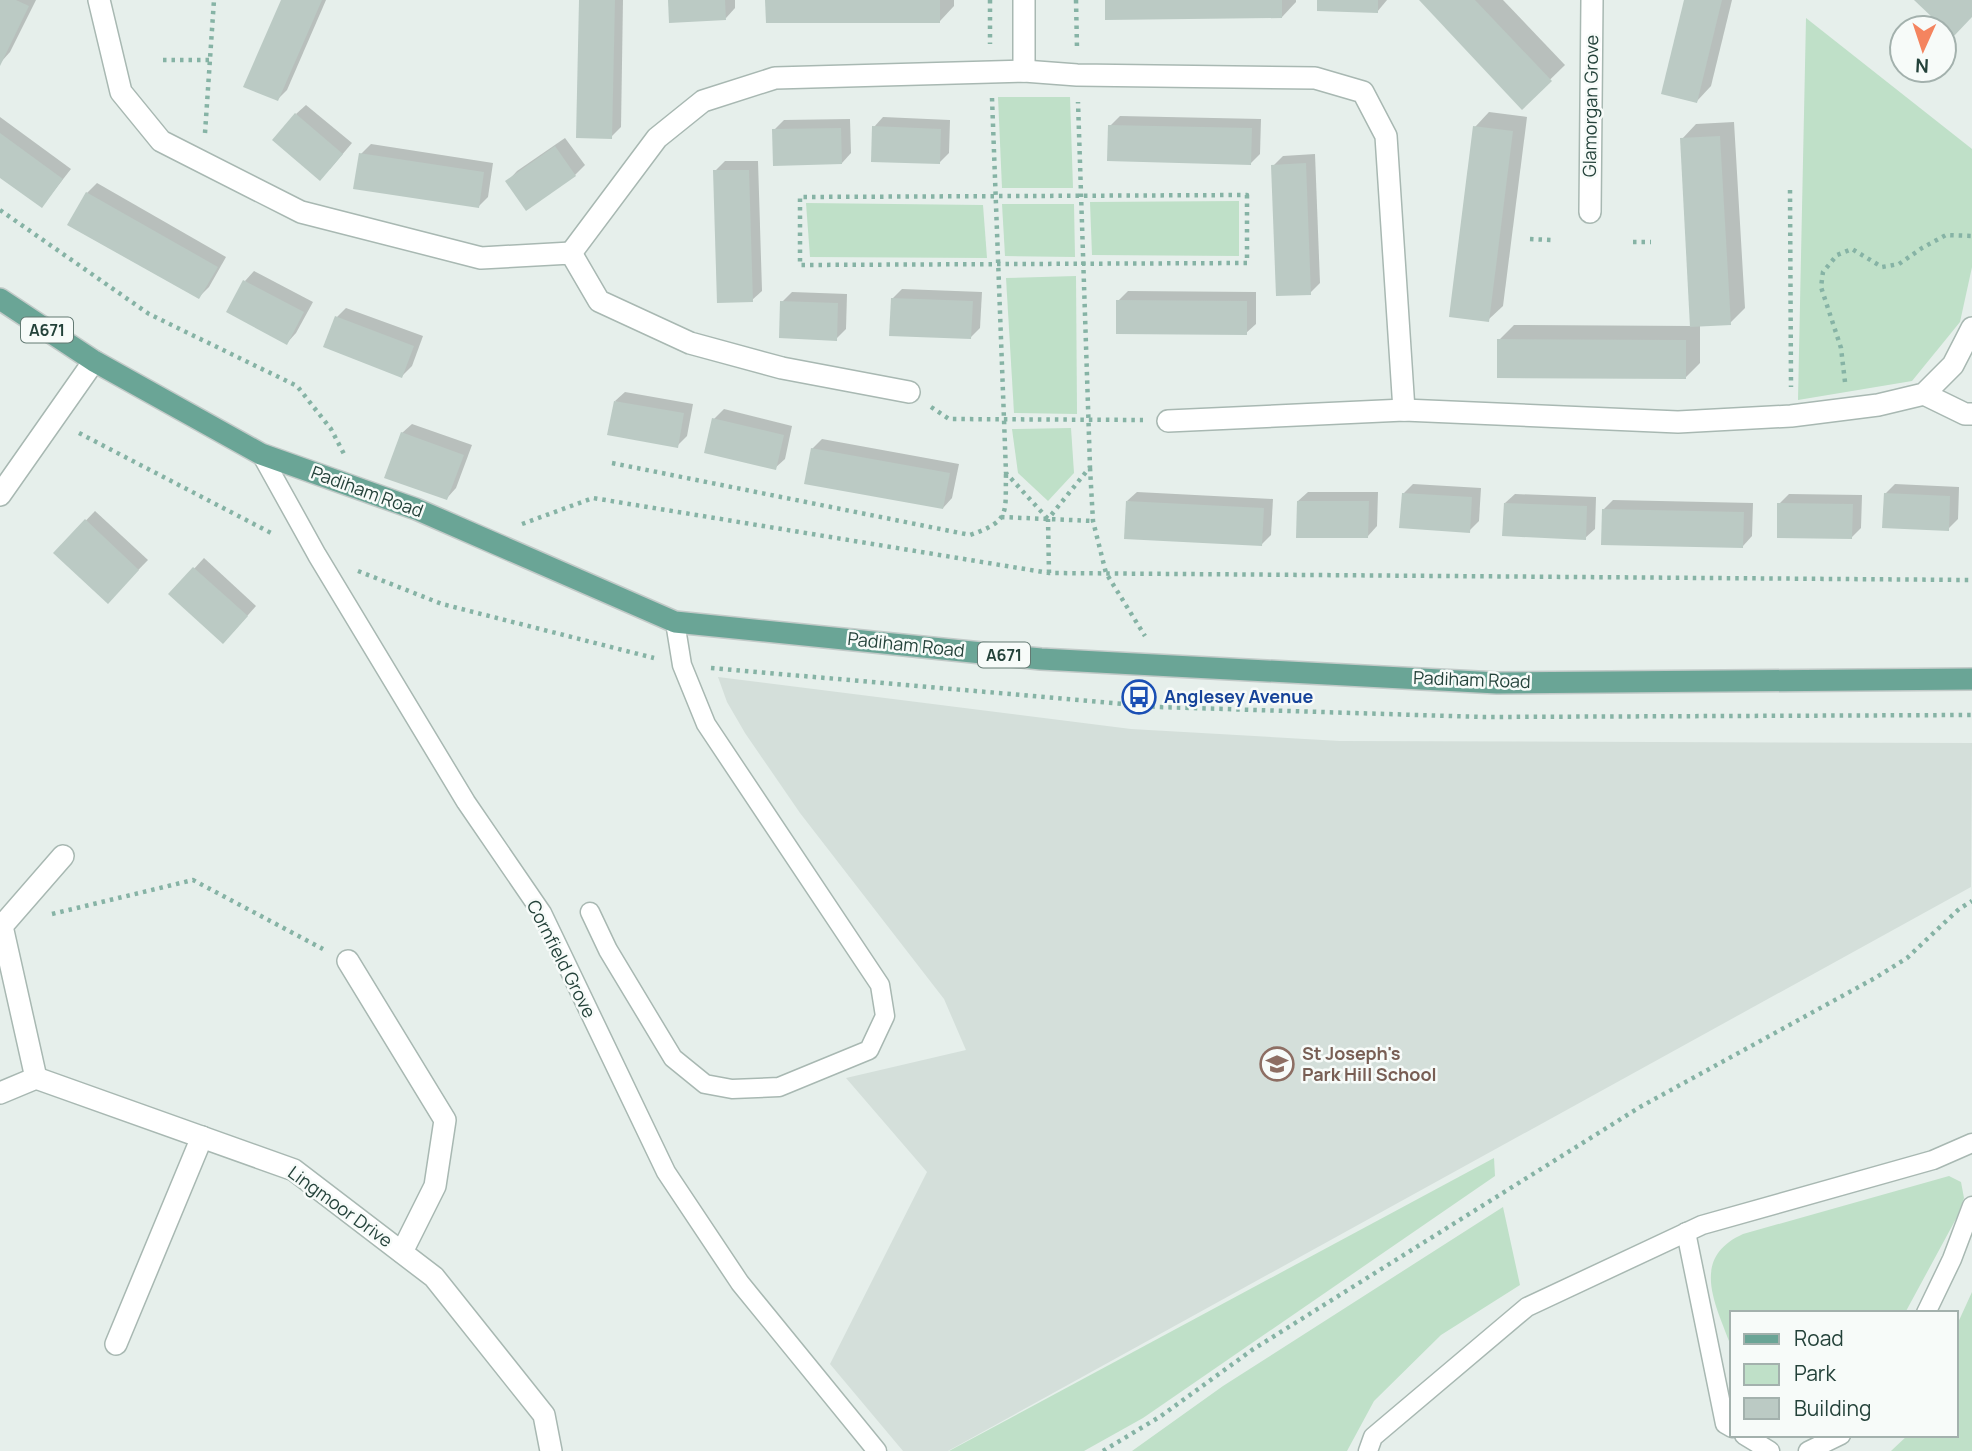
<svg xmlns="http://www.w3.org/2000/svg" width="1972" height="1451" font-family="Manrope,sans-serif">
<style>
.built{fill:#d4dfda}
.green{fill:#bfe0c8}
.shadow{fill:#0003}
.building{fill:#bbcac4}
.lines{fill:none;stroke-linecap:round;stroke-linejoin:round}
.service-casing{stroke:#a8b8b2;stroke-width:21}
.minor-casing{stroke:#a8b8b2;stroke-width:24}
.primary-casing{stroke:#c2cac8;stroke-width:24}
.path{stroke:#86b3a5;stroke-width:4.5;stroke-dasharray:3.5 5;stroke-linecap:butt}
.service{stroke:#fff;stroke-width:18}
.minor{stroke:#fff;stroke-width:21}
.primary{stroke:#6aa596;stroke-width:21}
.labels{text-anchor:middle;stroke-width:5;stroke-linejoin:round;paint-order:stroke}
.shield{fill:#f7fbf9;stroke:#637a73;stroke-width:2}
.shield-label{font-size:16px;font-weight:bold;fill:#24423a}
.street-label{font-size:18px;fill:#24423a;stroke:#f7fbf9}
.transit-label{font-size:18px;font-weight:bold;fill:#164399;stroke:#f7fbf9;text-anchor:start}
.education-label{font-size:18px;font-weight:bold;fill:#785e54;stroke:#f7fbf9;text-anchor:start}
</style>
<rect width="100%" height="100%" fill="#e6efeb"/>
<polygon class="built" points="718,677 1131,729 1340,741 1972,743 1971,887 948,1451 903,1451 830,1364 927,1172 846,1078 966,1050 944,999 800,813 745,733 727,702"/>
<g class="green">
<polygon points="1806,18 1972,149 1972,267 1960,322 1912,381 1798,400"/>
<polygon points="998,97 1070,97 1073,188 1002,188"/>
<polygon points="1239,201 1239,256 1092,255 1090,202"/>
<polygon points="806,203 983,205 987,258 810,257"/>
<polygon points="1002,204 1074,204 1075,257 1005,256"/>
<polygon points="1076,276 1077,414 1014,413 1006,278"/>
<polygon points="1071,428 1074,473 1048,501 1018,473 1012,429"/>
<polygon points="1494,1158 1495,1176 1143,1418 1084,1451 949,1451"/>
<path d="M 1949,1176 L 1961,1182 L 1964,1198 L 1957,1217 L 1905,1313 L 1732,1313 L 1732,1349 C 1717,1306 1688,1259 1743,1234 Z"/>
<polygon points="1503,1207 1520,1285 1441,1335 1374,1401 1347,1451 1132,1451 1223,1386"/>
<polygon points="1972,1292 1972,1451 1891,1451 1908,1435 1956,1435 1956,1327"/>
</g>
<g class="shadow">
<polygon points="0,0 36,0 10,52 1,62"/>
<polygon points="283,0 326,0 287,90 278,99"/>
<polygon points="581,0 623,0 621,127 611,137"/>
<polygon points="669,0 735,0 735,8 726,18"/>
<polygon points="767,0 954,0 954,6 940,21"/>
<polygon points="1106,0 1296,0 1296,2 1282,17"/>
<polygon points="1319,0 1387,0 1377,12"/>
<polygon points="1421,0 1503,0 1565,65 1522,107"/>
<polygon points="1686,0 1732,0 1711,86 1697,101"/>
<polygon points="306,105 352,143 330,169 296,114"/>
<polygon points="1489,112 1527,117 1503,306 1488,320 1475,127"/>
<polygon points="1120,116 1261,119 1260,154 1251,163 1110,126"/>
<polygon points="0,117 71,169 42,206 0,176"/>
<polygon points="883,117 950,120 949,153 940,162 874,127"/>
<polygon points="850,119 851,153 842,163 774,130 784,120"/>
<polygon points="1734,122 1745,308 1730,323 1700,324 1700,363 1685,378 1499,340 1514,325 1692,326 1682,139 1696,124"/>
<polygon points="565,138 585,165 575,175 508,181 517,171"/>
<polygon points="371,144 493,163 488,197 478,207 361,154"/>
<polygon points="1315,154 1320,283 1310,293 1273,166 1283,156"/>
<polygon points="725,161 758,161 762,291 752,300 715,171"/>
<polygon points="97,183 226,257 209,287 199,297 87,193"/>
<polygon points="254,271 313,302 296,333 287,343 245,281"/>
<polygon points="902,289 982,292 980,328 971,337 892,299"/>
<polygon points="1128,291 1256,292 1256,324 1246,333 1118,301"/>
<polygon points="792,292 847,294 846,329 836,339 782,302"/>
<polygon points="346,308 423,336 412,366 402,376 337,317"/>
<polygon points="625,392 693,404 687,436 677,446 615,401"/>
<polygon points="724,409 792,426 785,459 775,468 714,419"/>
<polygon points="412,424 472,445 456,488 447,498 402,433"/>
<polygon points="822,439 959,464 952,498 943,508 812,449"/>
<polygon points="1413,484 1481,488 1479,521 1469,531 1403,494"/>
<polygon points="1895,484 1959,487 1958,519 1948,529 1885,494"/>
<polygon points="1137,492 1273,499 1271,535 1261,545 1127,501"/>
<polygon points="1308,492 1378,492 1377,526 1368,536 1298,501"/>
<polygon points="1515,494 1596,497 1595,529 1585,538 1505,503"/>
<polygon points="1789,494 1862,495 1861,528 1852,537 1779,504"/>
<polygon points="1613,500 1753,503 1752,536 1743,546 1603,510"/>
<polygon points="95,511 148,560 108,601 55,553"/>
<polygon points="204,558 256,606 233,632 171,594"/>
</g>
<g class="building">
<polygon points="0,0 16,0 29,6 0,66"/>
<polygon points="281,0 322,0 278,101 243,87"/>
<polygon points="579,0 615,0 612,139 576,138"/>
<polygon points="668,0 725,0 726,20 669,23"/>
<polygon points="765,0 940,0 940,23 766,23"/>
<polygon points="1105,0 1282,0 1282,18 1105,20"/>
<polygon points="1317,0 1378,0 1378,13 1317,11"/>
<polygon points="1419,0 1475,0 1552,81 1522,110"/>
<polygon points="1684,0 1722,0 1697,103 1661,94"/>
<polygon points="1914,0 1972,0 1972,17 1953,37"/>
<polygon points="295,113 343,154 320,181 272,140"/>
<polygon points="1108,125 1252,128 1251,165 1107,161"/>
<polygon points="872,126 941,129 940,164 871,162"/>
<polygon points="1473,126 1513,131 1489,322 1449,317"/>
<polygon points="841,128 842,164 773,166 772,129"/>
<polygon points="0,133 63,179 42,208 0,178"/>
<polygon points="1720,136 1731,325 1690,327 1680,138"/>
<polygon points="555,146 576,176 526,211 505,181"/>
<polygon points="359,153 484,172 479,208 353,189"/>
<polygon points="1306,163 1311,295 1276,296 1271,165"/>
<polygon points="713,170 749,170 753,302 717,303"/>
<polygon points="86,192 218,267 199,299 67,225"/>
<polygon points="243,280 304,312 287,345 226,312"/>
<polygon points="891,298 973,301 971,339 889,336"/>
<polygon points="1116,300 1247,301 1247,335 1116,334"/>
<polygon points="780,301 838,303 837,341 779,338"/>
<polygon points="335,316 414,346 402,378 323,347"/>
<polygon points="1497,339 1686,340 1686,379 1497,378"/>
<polygon points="614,401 684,413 678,448 607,435"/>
<polygon points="712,418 784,435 776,470 704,453"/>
<polygon points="401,432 464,455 447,500 384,478"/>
<polygon points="811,448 950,473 943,509 804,484"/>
<polygon points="1402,493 1472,497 1470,533 1399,528"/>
<polygon points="1884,493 1950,496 1949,531 1882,528"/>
<polygon points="1126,501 1264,508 1262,546 1124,539"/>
<polygon points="1297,501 1369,501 1368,538 1296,538"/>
<polygon points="1504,503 1587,506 1586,540 1502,536"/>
<polygon points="1777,503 1853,504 1852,539 1777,538"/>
<polygon points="1602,509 1744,512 1743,548 1601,545"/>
<polygon points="85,519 139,570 108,604 53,553"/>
<polygon points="193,567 248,616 223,644 168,594"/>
</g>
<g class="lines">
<defs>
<g id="service">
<polyline points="261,454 317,555 466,802 542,913 666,1172 740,1283 877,1451"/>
<polyline points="590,912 608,950 673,1058 705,1084 732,1089 779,1087 869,1050 885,1016 880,985 706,724 682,665 675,622"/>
<polyline points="1686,1232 1725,1424 1732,1428"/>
<polyline points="1926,1313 1952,1259 1972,1206"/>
<polyline points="1744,1435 1770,1451"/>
<polyline points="1368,1451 1373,1437 1527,1307 1702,1225 1933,1160 1972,1143"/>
<polyline points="1808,1451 1841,1435"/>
</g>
<g id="minor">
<polyline points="99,0 121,92 161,141 301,212 481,258 571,253 599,301 690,343 782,368 909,392"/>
<polyline points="1024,0 1024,71"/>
<polyline points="1590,212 1592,0"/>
<polyline points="571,253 657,138 703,101 775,78 1024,71 1077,75 1315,78 1363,92 1386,136 1404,410"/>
<polyline points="1924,394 1965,414 1972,414"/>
<polyline points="1168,421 1404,410 1678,422 1791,416 1878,405 1924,394 1953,365 1972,328"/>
<polyline points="0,495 94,361"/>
<polyline points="348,961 445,1120 435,1186 402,1252"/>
<polyline points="36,1078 2,926 63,856"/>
<polyline points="0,1093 36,1078 294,1170 434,1277 544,1415 551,1451"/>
<polyline points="116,1344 202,1137"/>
</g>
<polyline id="primary" points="0,299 94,361 261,454 416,509 675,622 1041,659 1497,683 1972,679"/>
</defs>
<use href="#service" class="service-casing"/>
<use href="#minor" class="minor-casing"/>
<use href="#primary" class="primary-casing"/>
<g class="path">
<polyline points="990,0 990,44"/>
<polyline points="1076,0 1077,48"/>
<polyline points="163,60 210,60"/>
<polyline points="992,98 1006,473 1048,519"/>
<polyline points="205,133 214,0"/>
<polyline points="1790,190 1791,387"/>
<polygon points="1247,195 1247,263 800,265 800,197"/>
<polyline points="0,210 149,314 297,386 331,429 344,454"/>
<polyline points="1530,239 1551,240"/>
<polyline points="1633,242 1651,242"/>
<polyline points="1845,382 1841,348 1821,287 1823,272 1837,255 1852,249 1882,267 1899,264 1922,248 1946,235 1972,236"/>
<polyline points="931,407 949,419 1143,420"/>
<polyline points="79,433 273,534"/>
<path d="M 612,463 L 970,535 C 1011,521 1005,513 1006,474"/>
<polyline points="1090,468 1093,521 1106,573 1145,636"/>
<polyline points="1001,517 1093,521"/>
<polyline points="522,524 593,498 1049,573 1972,580"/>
<polyline points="358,571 442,604 654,658"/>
<polyline points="1049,573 1048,519 1090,467 1078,102"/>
<polyline points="711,668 1159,707 1483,717 1972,715"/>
<polyline points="52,914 193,880 323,949"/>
<polyline points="1103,1451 1161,1416 1252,1350 1640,1107 1875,978 1907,958 1959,909 1972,901"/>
</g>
<use href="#service" class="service"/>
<use href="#minor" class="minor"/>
<use href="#primary" class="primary"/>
</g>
<defs>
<symbol id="bus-ring" viewBox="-11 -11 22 22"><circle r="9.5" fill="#f7fbf9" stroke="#1a4fb4" stroke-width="1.5"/><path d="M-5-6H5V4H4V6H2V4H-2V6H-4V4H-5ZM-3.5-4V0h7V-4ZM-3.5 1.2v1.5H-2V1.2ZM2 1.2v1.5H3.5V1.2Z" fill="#1a4fb4"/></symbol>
<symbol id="school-ring" viewBox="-11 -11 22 22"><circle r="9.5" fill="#f7fbf9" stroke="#8d6e63" stroke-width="1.5"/><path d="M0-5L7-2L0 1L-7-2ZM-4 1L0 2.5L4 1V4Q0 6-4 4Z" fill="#8d6e63"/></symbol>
</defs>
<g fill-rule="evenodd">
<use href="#bus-ring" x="1120" y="678" width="38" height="38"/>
<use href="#school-ring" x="1258" y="1045" width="38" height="38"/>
</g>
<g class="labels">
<g class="shield">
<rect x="21" y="317.5" width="52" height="25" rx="5"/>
<rect x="978" y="642.5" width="52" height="25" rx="5"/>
</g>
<g class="shield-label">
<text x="47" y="336">A671</text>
<text x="1004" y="661">A671</text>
</g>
<g class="street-label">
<text transform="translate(1591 106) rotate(-89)" y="6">Glamorgan Grove</text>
<text transform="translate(367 492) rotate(20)" y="6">Padiham Road</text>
<text transform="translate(906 645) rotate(6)" y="6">Padiham Road</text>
<text transform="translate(1472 680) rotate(2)" y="6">Padiham Road</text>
<text transform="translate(561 959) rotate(63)" y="6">Cornfield Grove</text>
<text transform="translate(340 1207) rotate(36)" y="6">Lingmoor Drive</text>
</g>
<g class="transit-label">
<text x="1164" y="703">Anglesey Avenue</text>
</g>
<g class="education-label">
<text x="1302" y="1060">St Joseph's<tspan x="1302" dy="21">Park Hill School</tspan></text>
</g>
</g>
<rect x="1730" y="1311" width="228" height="126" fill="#f7fbf9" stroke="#a3b1ad" stroke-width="2"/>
<rect x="1744" y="1334" width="35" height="10" fill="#6aa596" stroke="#a3b1ad" stroke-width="2"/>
<text x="1794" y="1346" font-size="21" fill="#24423a">Road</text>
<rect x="1744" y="1364" width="35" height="21" fill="#bfe0c8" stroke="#a3b1ad" stroke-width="2"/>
<text x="1794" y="1381" font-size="21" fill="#24423a">Park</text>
<rect x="1744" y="1398" width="35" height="21" fill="#bbcac4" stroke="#a3b1ad" stroke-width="2"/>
<text x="1794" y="1416" font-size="21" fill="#24423a">Building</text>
<g transform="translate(1923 49) rotate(183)"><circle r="33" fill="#f7fbf9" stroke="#a3b1ad" stroke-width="2"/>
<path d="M0-5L12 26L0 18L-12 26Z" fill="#f4845f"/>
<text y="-10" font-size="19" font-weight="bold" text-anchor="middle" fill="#24423a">N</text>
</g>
</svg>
